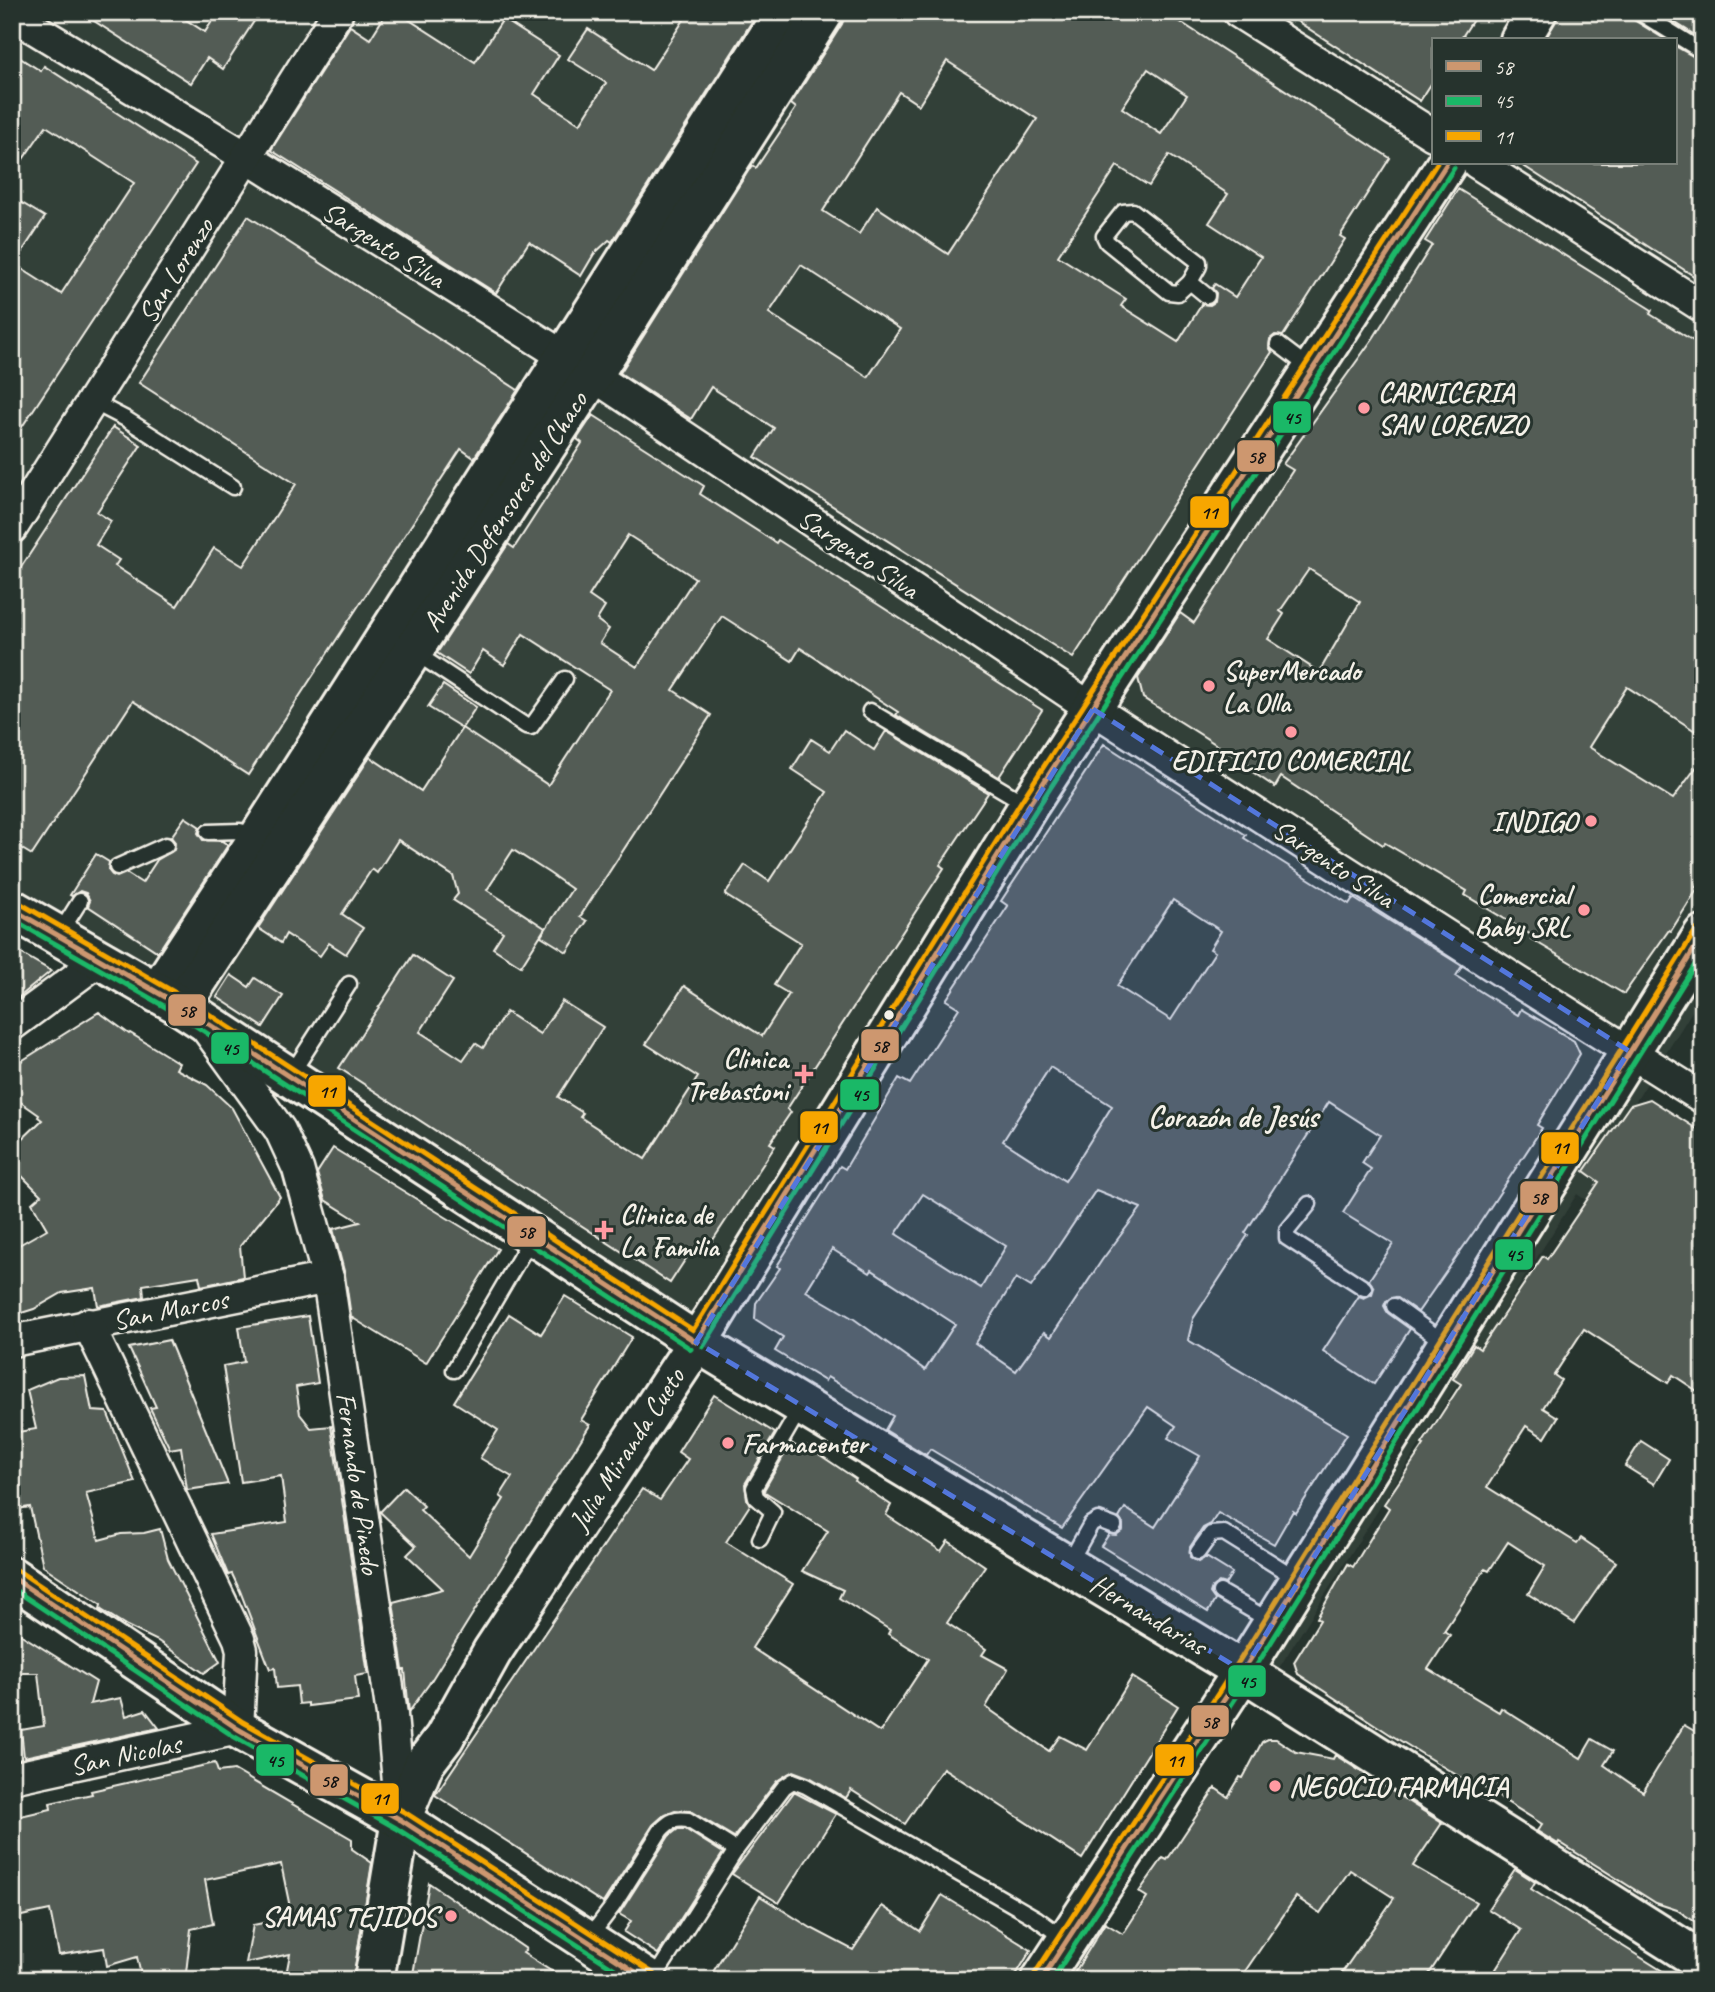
<svg xmlns="http://www.w3.org/2000/svg" width="1715" height="1992" font-family="Caveat,sans-serif">
<style>
.built{fill:#333f39;fill-rule:evenodd}
.building{fill:#525c55;stroke:#f4f1e8;stroke-width:2;fill-rule:evenodd}
.lines{fill:none;stroke-linecap:round;stroke-linejoin:round}
.lane-casing{stroke:#f4f1e8;stroke-width:19}
.street-casing{stroke:#f4f1e8;stroke-width:35}
.secondary-casing{stroke:#f4f1e8;stroke-width:44}
.highway-casing{stroke:#f4f1e8;stroke-width:44}
.lane{stroke:#26332d;stroke-width:14}
.street{stroke:#26332d;stroke-width:30}
.secondary{stroke:#26332d;stroke-width:38}
.highway{stroke:#26332d;stroke-width:38}
.bus-1-casing{stroke:#26332d;stroke-width:10}
.bus-2-casing{stroke:#26332d;stroke-width:10}
.bus-3-casing{stroke:#26332d;stroke-width:10}
.bus-1{stroke:#cd976f;stroke-width:5}
.bus-2{stroke:#1ab867;stroke-width:5}
.bus-3{stroke:#f7a600;stroke-width:5}
.marked{fill:#5377dc;fill-opacity:0.2;stroke:#5377dc;stroke-width:5;stroke-dasharray:14 9;stroke-linejoin:round}
.poi-dot{fill:#ff9aa2;stroke:#26332d;stroke-width:2.5}
.bus-dot{fill:#f4f1e8;stroke:#26332d;stroke-width:2.5}
.labels{text-anchor:middle;stroke-width:6;stroke-linejoin:round;paint-order:stroke}
.street-label{font-size:28px;fill:#f4f1e8;stroke:#26332d}
.poi-label{font-size:28px;font-weight:bold;fill:#f4f1e8;stroke:#26332d;text-anchor:start}
.neighbourhood-label{font-size:30px;font-weight:bold;fill:#f4f1e8;stroke:#26332d}
.line-badge{stroke:#26332d;stroke-width:2.5}
.pale-badge-label{font-size:19px;text-anchor:middle;font-weight:bold;fill:#111}
</style>
<rect width="100%" height="100%" fill="#26332d"/>
<filter id="ink" filterUnits="userSpaceOnUse"><feTurbulence type="fractalNoise" baseFrequency=".0143" numOctaves="2"/><feDisplacementMap in="SourceGraphic" scale="14" xChannelSelector="R" yChannelSelector="G"/><feConvolveMatrix kernelMatrix="1 2 1 2 8 2 1 2 1" color-interpolation-filters="sRGB"/></filter>
<g filter="url(#ink)">
<path class="built" d="M 12,12 L 1703,12 L 1703,994 L 1589,1176 L 1657,1226 L 1645,1241 L 1577,1194 L 1262,1695 L 12,928 ZM 1433,40 L 1675,40 L 1675,163 L 1433,163 Z"/>
<g class="building">
<polygon points="80,12 174,12 205,32 218,12 260,12 223,69 207,58 191,83"/>
<polygon points="387,12 397,12 475,62 503,19 559,55 534,94 580,124 606,83 568,59 588,29 651,70 689,12 758,12 612,242 609,240 594,254 581,276 529,242 496,293 271,150 350,26 370,39"/>
<path d="M 846,12 L 1165,12 L 1390,158 L 1340,236 L 1345,239 L 1283,336 L 1275,335 L 1270,339 L 1269,347 L 1272,352 L 1073,658 L 755,457 L 774,428 L 711,387 L 691,419 L 620,373 L 752,165 L 756,168 L 796,108 L 791,104 L 842,24 ZM 947,61 L 1037,119 L 948,254 L 877,207 L 859,234 L 823,211 L 899,92 L 919,105 ZM 1148,69 L 1187,95 L 1161,134 L 1122,108 ZM 1169,155 L 1228,194 L 1209,223 L 1261,257 L 1235,297 L 1215,284 L 1212,288 L 1216,293 L 1215,302 L 1210,305 L 1202,304 L 1178,342 L 1121,306 L 1126,299 L 1058,256 L 1117,166 L 1149,186 ZM 801,265 L 900,329 L 868,377 L 769,313 Z"/>
<polygon points="1283,12 1478,12 1460,40 1433,40 1433,81 1420,101"/>
<polygon points="1560,12 1629,12 1634,20 1666,40 1545,40"/>
<polygon points="1658,12 1703,12 1703,40"/>
<polygon points="1675,46 1703,62 1703,282 1519,163 1675,163"/>
<polygon points="12,53 41,71 44,66 196,164 12,442 12,197 45,217 14,264 61,294 134,183 46,126 12,175"/>
<path d="M 1458,189 L 1652,310 L 1650,314 L 1703,347 L 1703,736 L 1627,687 L 1589,747 L 1673,799 L 1703,758 L 1703,875 L 1696,887 L 1698,888 L 1671,931 L 1669,930 L 1624,994 L 1531,939 L 1533,936 L 1465,895 L 1467,891 L 1385,843 L 1383,845 L 1281,777 L 1275,787 L 1248,769 L 1250,766 L 1143,698 L 1138,678 L 1180,613 L 1194,623 L 1293,470 L 1283,464 L 1374,337 L 1432,245 L 1425,241 ZM 1309,569 L 1360,602 L 1319,672 L 1268,639 L 1284,614 L 1280,611 Z"/>
<polygon points="248,216 518,390 474,458 461,449 248,775 133,701 32,855 12,843 12,581 113,427 141,445 97,512 111,521 96,545 119,560 115,566 177,606 214,548 243,566 296,484 139,383"/>
<path d="M 593,415 L 704,486 L 700,494 L 776,543 L 778,540 L 1042,710 L 999,777 L 896,715 L 898,712 L 800,648 L 792,661 L 722,616 L 673,690 L 711,715 L 580,917 L 587,921 L 567,952 L 541,936 L 572,889 L 549,873 L 513,850 L 487,890 L 545,928 L 521,966 L 493,948 L 503,932 L 453,900 L 458,894 L 453,876 L 398,840 L 377,873 L 372,869 L 342,914 L 363,928 L 346,954 L 329,943 L 320,956 L 286,934 L 281,943 L 258,928 L 370,757 L 421,791 L 462,728 L 428,707 L 443,685 L 476,707 L 462,728 L 548,785 L 610,690 L 523,634 L 504,665 L 483,651 L 469,674 L 437,653 L 508,544 L 514,548 L 582,443 L 577,439 ZM 628,535 L 695,578 L 637,667 L 600,643 L 609,629 L 597,620 L 605,607 L 589,596 Z"/>
<polygon points="844,730 874,750 886,731 988,793 940,865 944,868 787,1109 791,1112 770,1143 775,1146 707,1249 703,1247 687,1257 670,1283 339,1068 413,955 453,981 420,1032 463,1060 475,1043 483,1048 506,1012 540,1034 562,1001 603,1027 558,1097 583,1113 580,1117 645,1159 698,1077 646,1044 684,986 762,1036 789,994 774,985 801,943 725,895 745,865 769,881 827,792 792,769 811,739 830,751"/>
<path d="M 1104,744 L 1246,835 L 1244,838 L 1349,904 L 1353,898 L 1462,966 L 1456,976 L 1518,1015 L 1521,1009 L 1574,1041 L 1580,1054 L 1537,1125 L 1542,1128 L 1478,1226 L 1418,1312 L 1396,1297 L 1386,1301 L 1384,1306 L 1388,1313 L 1410,1329 L 1374,1384 L 1323,1351 L 1359,1296 L 1364,1298 L 1372,1294 L 1374,1288 L 1369,1280 L 1393,1244 L 1343,1213 L 1371,1169 L 1362,1163 L 1380,1135 L 1329,1102 L 1245,1233 L 1248,1235 L 1193,1319 L 1188,1340 L 1347,1434 L 1296,1513 L 1293,1511 L 1274,1544 L 1218,1513 L 1211,1524 L 1203,1528 L 1190,1547 L 1190,1557 L 1198,1562 L 1206,1557 L 1232,1573 L 1225,1584 L 1219,1582 L 1212,1587 L 1210,1593 L 1215,1600 L 1208,1612 L 1101,1546 L 1109,1534 L 1116,1535 L 1123,1530 L 1123,1524 L 1119,1518 L 1125,1508 L 1155,1527 L 1200,1456 L 1168,1438 L 1176,1426 L 1148,1407 L 1062,1528 L 930,1449 L 926,1455 L 885,1430 L 893,1416 L 827,1377 L 825,1381 L 775,1351 L 783,1337 L 755,1319 L 756,1303 L 780,1268 L 777,1266 L 840,1166 L 845,1169 L 899,1078 L 910,1084 L 959,1008 L 946,1000 L 1008,906 L 1001,901 ZM 1173,900 L 1221,931 L 1210,949 L 1215,952 L 1171,1020 L 1117,986 ZM 1050,1067 L 1112,1106 L 1065,1181 L 1003,1141 ZM 1096,1190 L 1141,1208 L 1102,1260 L 1051,1337 L 1044,1332 L 1016,1371 L 975,1343 L 1016,1278 L 1031,1287 ZM 923,1194 L 1006,1246 L 981,1288 L 896,1234 ZM 832,1249 L 870,1273 L 872,1270 L 955,1324 L 925,1370 L 854,1319 L 806,1291 Z"/>
<polygon points="185,817 200,827 198,833 203,840 222,841 228,845 158,952 88,906 90,901 86,893 80,891 72,896 70,895 96,854 109,862 108,870 112,875 117,877 126,873 142,883 157,860 174,850 175,842 171,837"/>
<polygon points="12,948 51,971 12,1003"/>
<polygon points="231,975 249,987 255,978 283,996 263,1027 217,997"/>
<polygon points="99,1012 129,1034 130,1033 179,1063 176,1069 207,1085 232,1108 280,1197 240,1246 243,1277 201,1286 199,1276 143,1285 144,1297 98,1306 95,1288 62,1293 34,1309 12,1316 12,1249 47,1229 32,1203 41,1195 12,1166 12,1149 42,1120 38,1117 39,1115 12,1096 12,1067"/>
<polygon points="1650,1099 1703,1133 1703,1395 1673,1375 1668,1383 1584,1329 1554,1375 1561,1380 1543,1408 1558,1417 1545,1438 1526,1426 1487,1487 1577,1543 1581,1538 1616,1562 1574,1623 1528,1594 1545,1566 1508,1542 1489,1571 1485,1569 1444,1631 1450,1635 1428,1669 1499,1712 1501,1708 1581,1758 1592,1739 1613,1751 1604,1765 1643,1792 1684,1725 1703,1736 1703,1927 1677,1910 1656,1903 1559,1842 1558,1844 1537,1831 1542,1824 1470,1779 1468,1782 1391,1735 1298,1674 1294,1662 1320,1620 1317,1618 1348,1564 1353,1567 1389,1508 1384,1504 1424,1445 1422,1444 1461,1384 1453,1379 1474,1345 1480,1349 1543,1256 1547,1259 1599,1182 1584,1171 1630,1105"/>
<polygon points="333,1148 498,1249 426,1363 351,1317 345,1275 333,1229 360,1222 325,1200 317,1173"/>
<polygon points="565,1296 632,1337 581,1420 590,1425 429,1684 409,1712 405,1670 403,1670 393,1602 443,1589 407,1555 416,1546 380,1512 404,1487 424,1506 420,1510 469,1556 504,1499 500,1496 512,1477 480,1458 498,1430 454,1402 509,1314 541,1334"/>
<polygon points="308,1316 318,1383 296,1387 300,1414 311,1428 331,1426 368,1674 355,1676 358,1700 308,1706 308,1703 299,1704 297,1686 277,1688 275,1668 270,1669 240,1591 232,1574 228,1575 211,1534 287,1522 281,1476 241,1482 223,1366 244,1362 239,1327"/>
<polygon points="169,1340 228,1484 187,1490 181,1447 170,1449 150,1408 156,1407 129,1348"/>
<polygon points="85,1376 92,1411 107,1412 135,1482 86,1493 99,1540 121,1534 144,1533 160,1529 168,1559 220,1662 204,1673 158,1641 127,1626 100,1609 101,1605 43,1566 30,1507 12,1510 12,1433 36,1429 27,1390 58,1377"/>
<polygon points="714,1395 775,1433 745,1484 747,1499 750,1505 726,1542 793,1584 752,1648 880,1732 928,1659 888,1634 890,1630 839,1598 843,1590 802,1571 828,1531 765,1492 764,1490 791,1443 802,1450 805,1445 856,1479 855,1481 891,1505 886,1515 941,1551 948,1541 985,1566 947,1623 986,1649 982,1655 1008,1669 986,1707 1049,1751 1060,1736 1087,1750 1132,1677 1178,1706 1082,1859 943,1768 905,1824 851,1790 846,1798 811,1778 793,1771 777,1781 734,1837 690,1811 675,1810 665,1814 653,1825 603,1903 435,1795 642,1489 660,1500 688,1459 678,1452"/>
<polygon points="1641,1441 1669,1459 1654,1484 1625,1466"/>
<polygon points="12,1629 96,1682 90,1704 121,1698 126,1716 145,1710 159,1728 24,1757 21,1730 44,1726 38,1673 12,1673"/>
<polygon points="1268,1739 1276,1739 1296,1752 1333,1759 1335,1755 1442,1823 1413,1866 1476,1902 1425,1980 1337,1980 1394,1898 1350,1870 1320,1913 1296,1897 1239,1980 1070,1980 1105,1923 1123,1934 1147,1897 1139,1892 1163,1858 1167,1860 1215,1788 1228,1797 1240,1777 1243,1778 1262,1742"/>
<polygon points="215,1763 218,1772 234,1770 352,1839 352,1849 372,1863 353,1980 285,1980 290,1954 246,1963 253,1925 292,1917 281,1864 205,1880 213,1924 191,1929 186,1973 161,1980 142,1980 137,1957 107,1966 104,1948 59,1955 50,1910 12,1918 12,1818 51,1809 50,1803 92,1794 91,1791"/>
<polygon points="794,1792 836,1814 779,1903 732,1874"/>
<polygon points="678,1829 685,1829 723,1853 658,1954 624,1932 631,1921 619,1914 669,1836"/>
<polygon points="1515,1869 1535,1882 1531,1889 1677,1980 1489,1980 1521,1930 1488,1909"/>
<polygon points="429,1883 526,1949 523,1953 565,1980 412,1980"/>
<polygon points="942,1895 1031,1950 1013,1980 708,1980 760,1896 811,1928 853,1950 882,1906 920,1931"/>
</g>
<g class="lines">
<defs>
<g id="lane">
<polyline points="1639,12 1703,52"/>
<polygon points="1133,211 1199,262 1199,266 1190,282 1178,293 1169,292 1107,242 1104,236 1123,212"/>
<polyline points="1190,282 1207,296"/>
<polyline points="1278,344 1311,369"/>
<polyline points="93,402 126,419 233,487"/>
<polyline points="414,652 526,726 531,727 565,679"/>
<polyline points="870,711 1028,805"/>
<polyline points="208,832 240,831 258,836"/>
<polyline points="117,867 166,845"/>
<polyline points="58,936 80,901"/>
<polyline points="290,1076 349,984"/>
<polyline points="1309,1204 1287,1231 1287,1238 1364,1288"/>
<polyline points="1394,1306 1445,1343"/>
<polyline points="454,1370 532,1237"/>
<polyline points="760,1539 773,1512 756,1497 754,1488 801,1407"/>
<polyline points="1198,1552 1211,1534 1224,1533 1299,1580"/>
<polyline points="1068,1565 1091,1524 1098,1520 1114,1526"/>
<polyline points="1220,1592 1272,1622"/>
<path d="M 588,1939 L 613,1906 L 661,1830 C 670,1821 675,1818 688,1820 L 736,1850 L 784,1787 L 793,1781 L 806,1786 L 1036,1918 L 1065,1939"/>
<polyline points="653,1980 736,1850"/>
</g>
<g id="street">
<polyline points="1238,12 1433,135"/>
<polyline points="12,15 246,157 565,357 1093,709 1517,981 1703,1098"/>
<polyline points="1477,163 1703,307"/>
<polyline points="12,528 338,12"/>
<polyline points="12,1025 101,959"/>
<polyline points="206,1028 280,1130 298,1169 328,1278 392,1715 401,1816"/>
<polyline points="12,1341 328,1278"/>
<polyline points="12,1778 238,1729 242,1650 239,1639 88,1324"/>
</g>
<g id="secondary">
<polyline points="157,993 259,837 784,12"/>
<polyline points="181,1006 592,376 824,12"/>
<polyline points="1243,1671 1703,1962"/>
<polyline points="374,1980 401,1820"/>
</g>
<g id="highway">
<polyline points="1520,40 1537,12"/>
<polyline points="12,909 181,1006 696,1342 1243,1671"/>
<polyline points="12,1577 238,1729 401,1820 648,1980"/>
<polyline points="401,1820 424,1764 444,1738 492,1652 713,1318 1029,805 1447,163"/>
<polyline points="1041,1980 1243,1671 1703,935"/>
</g>
</defs>
<use href="#lane" class="lane-casing"/>
<use href="#street" class="street-casing"/>
<use href="#secondary" class="secondary-casing"/>
<use href="#highway" class="highway-casing"/>
<use href="#lane" class="lane"/>
<use href="#street" class="street"/>
<use href="#secondary" class="secondary"/>
<use href="#highway" class="highway"/>
<defs>
<g id="bus-1">
<polyline points="12,909 181,1006 696,1342"/>
<polyline points="696,1342 1029,805 1447,163"/>
<polyline points="12,1577 238,1729 401,1820 648,1980"/>
<polyline points="1041,1980 1243,1671 1703,935"/>
</g>
<g id="bus-2">
<polyline points="12,919 176,1013 691,1349"/>
<polyline points="703,1347 1036,810 1454,168"/>
<polyline points="12,1588 233,1736 396,1828 632,1980"/>
<polyline points="1052,1980 1250,1676 1703,952"/>
</g>
<g id="bus-3">
<polyline points="16,901 186,999 693,1330 1022,800 1437,163"/>
<polyline points="17,1570 243,1722 406,1813 653,1973"/>
<polyline points="1034,1975 1236,1666 1696,930"/>
</g>
</defs>
<use href="#bus-1" class="bus-1-casing"/>
<use href="#bus-2" class="bus-2-casing"/>
<use href="#bus-3" class="bus-3-casing"/>
<use href="#bus-1" class="bus-1"/>
<use href="#bus-2" class="bus-2"/>
<use href="#bus-3" class="bus-3"/>
</g>
</g>
<path class="marked" d="M 1093,709 L 1629,1051 L 1243,1671 L 696,1342 Z"/>
<g class="poi-dot">
<circle cx="1364" cy="408" r="7"/>
<circle cx="1209" cy="686" r="7"/>
<circle cx="1291" cy="732" r="7"/>
<circle cx="1591" cy="821" r="7"/>
<circle cx="1584" cy="910" r="7"/>
<path d="M800.5 1063.5h7v7h7v7h-7v7h-7v-7h-7v-7h7z"/>
<path d="M600.5 1219.5h7v7h7v7h-7v7h-7v-7h-7v-7h7z"/>
<circle cx="728" cy="1443" r="7"/>
<circle cx="1275" cy="1786" r="7"/>
<circle cx="451" cy="1916" r="7"/>
</g>
<circle class="bus-dot" cx="889" cy="1015" r="6"/>
<g class="labels">
<g class="street-label">
<text transform="translate(384 244) rotate(32)" y="10">Sargento Silva</text>
<text transform="translate(175 270) rotate(-58)" y="10">San Lorenzo</text>
<text transform="translate(504 511) rotate(-57)" y="10">Avenida Defensores del Chaco</text>
<text transform="translate(859 553) rotate(34)" y="10">Sargento Silva</text>
<text transform="translate(1334 863) rotate(33)" y="10">Sargento Silva</text>
<text transform="translate(170 1309) rotate(-11)" y="10">San Marcos</text>
<text transform="translate(626 1449) rotate(-57)" y="10">Julia Miranda Cueto</text>
<text transform="translate(359 1483) rotate(82)" y="10">Fernando de Pinedo</text>
<text transform="translate(1149 1614) rotate(31)" y="10">Hernandarias</text>
<text transform="translate(125 1754) rotate(-12)" y="10">San Nicolas</text>
</g>
<g class="poi-label">
<text x="1378" y="402">CARNICERIA<tspan x="1378" dy="32">SAN LORENZO</tspan></text>
<text x="1223" y="680">SuperMercado<tspan x="1223" dy="32">La Olla</tspan></text>
<text x="1291" y="770" text-anchor="middle">EDIFICIO COMERCIAL</text>
<text x="1577" y="831" text-anchor="end">INDIGO</text>
<text x="1570" y="904" text-anchor="end">Comercial<tspan x="1570" dy="32">Baby SRL</tspan></text>
<text x="788" y="1068" text-anchor="end">Clinica<tspan x="788" dy="32">Trebastoni</tspan></text>
<text x="620" y="1224">Clinica de<tspan x="620" dy="32">La Familia</tspan></text>
<text x="742" y="1453">Farmacenter</text>
<text x="1289" y="1796">NEGOCIO FARMACIA</text>
<text x="437" y="1926" text-anchor="end">SAMAS TEJIDOS</text>
</g>
<g class="neighbourhood-label">
<text x="1233" y="1127">Corazón de Jesús</text>
</g>
</g>
<g class="line-badge">
<rect x="1272" y="400" width="40" height="34" rx="7" fill="#1ab867"/>
<rect x="1236" y="439" width="40" height="34" rx="7" fill="#cd976f"/>
<rect x="1189" y="495" width="41" height="34" rx="7" fill="#f7a600"/>
<rect x="167" y="993" width="40" height="34" rx="7" fill="#cd976f"/>
<rect x="860" y="1028" width="40" height="34" rx="7" fill="#cd976f"/>
<rect x="210" y="1031" width="40" height="34" rx="7" fill="#1ab867"/>
<rect x="307" y="1074" width="40" height="34" rx="7" fill="#f7a600"/>
<rect x="839" y="1078" width="41" height="33" rx="7" fill="#1ab867"/>
<rect x="799" y="1110" width="40" height="34" rx="7" fill="#f7a600"/>
<rect x="1540" y="1131" width="40" height="34" rx="7" fill="#f7a600"/>
<rect x="1519" y="1180" width="40" height="34" rx="7" fill="#cd976f"/>
<rect x="506" y="1215" width="41" height="33" rx="7" fill="#cd976f"/>
<rect x="1494" y="1238" width="40" height="33" rx="7" fill="#1ab867"/>
<rect x="1227" y="1664" width="40" height="34" rx="7" fill="#1ab867"/>
<rect x="1190" y="1704" width="40" height="34" rx="7" fill="#cd976f"/>
<rect x="255" y="1743" width="40" height="34" rx="7" fill="#1ab867"/>
<rect x="1154" y="1743" width="41" height="34" rx="7" fill="#f7a600"/>
<rect x="309" y="1763" width="40" height="34" rx="7" fill="#cd976f"/>
<rect x="360" y="1782" width="40" height="33" rx="7" fill="#f7a600"/>
</g>
<g class="pale-badge-label">
<text x="1292" y="424">45</text>
<text x="1256" y="463">58</text>
<text x="1209" y="519">11</text>
<text x="187" y="1017">58</text>
<text x="880" y="1052">58</text>
<text x="230" y="1055">45</text>
<text x="327" y="1098">11</text>
<text x="860" y="1101">45</text>
<text x="819" y="1134">11</text>
<text x="1560" y="1154">11</text>
<text x="1539" y="1204">58</text>
<text x="526" y="1238">58</text>
<text x="1514" y="1261">45</text>
<text x="1247" y="1688">45</text>
<text x="1210" y="1728">58</text>
<text x="275" y="1767">45</text>
<text x="1175" y="1767">11</text>
<text x="329" y="1787">58</text>
<text x="380" y="1805">11</text>
</g>
<rect width="1715" height="1992" fill="none" stroke="#26332d" stroke-width="42"/>
<rect x="21" y="21" width="1673" height="1950" fill="none" stroke="#f4f1e8" stroke-width="2.5" filter="url(#ink)"/>
<rect x="1432" y="38" width="245" height="126" fill="#26332d" stroke="#787f78" stroke-width="2"/>
<rect x="1446" y="61" width="35" height="10" fill="#cd976f" stroke="#787f78" stroke-width="2"/>
<text x="1494" y="74" font-size="21" fill="#f4f1e8">58</text>
<rect x="1446" y="96" width="35" height="10" fill="#1ab867" stroke="#787f78" stroke-width="2"/>
<text x="1494" y="108" font-size="21" fill="#f4f1e8">45</text>
<rect x="1446" y="131" width="35" height="10" fill="#f7a600" stroke="#787f78" stroke-width="2"/>
<text x="1494" y="144" font-size="21" fill="#f4f1e8">11</text>
</svg>
